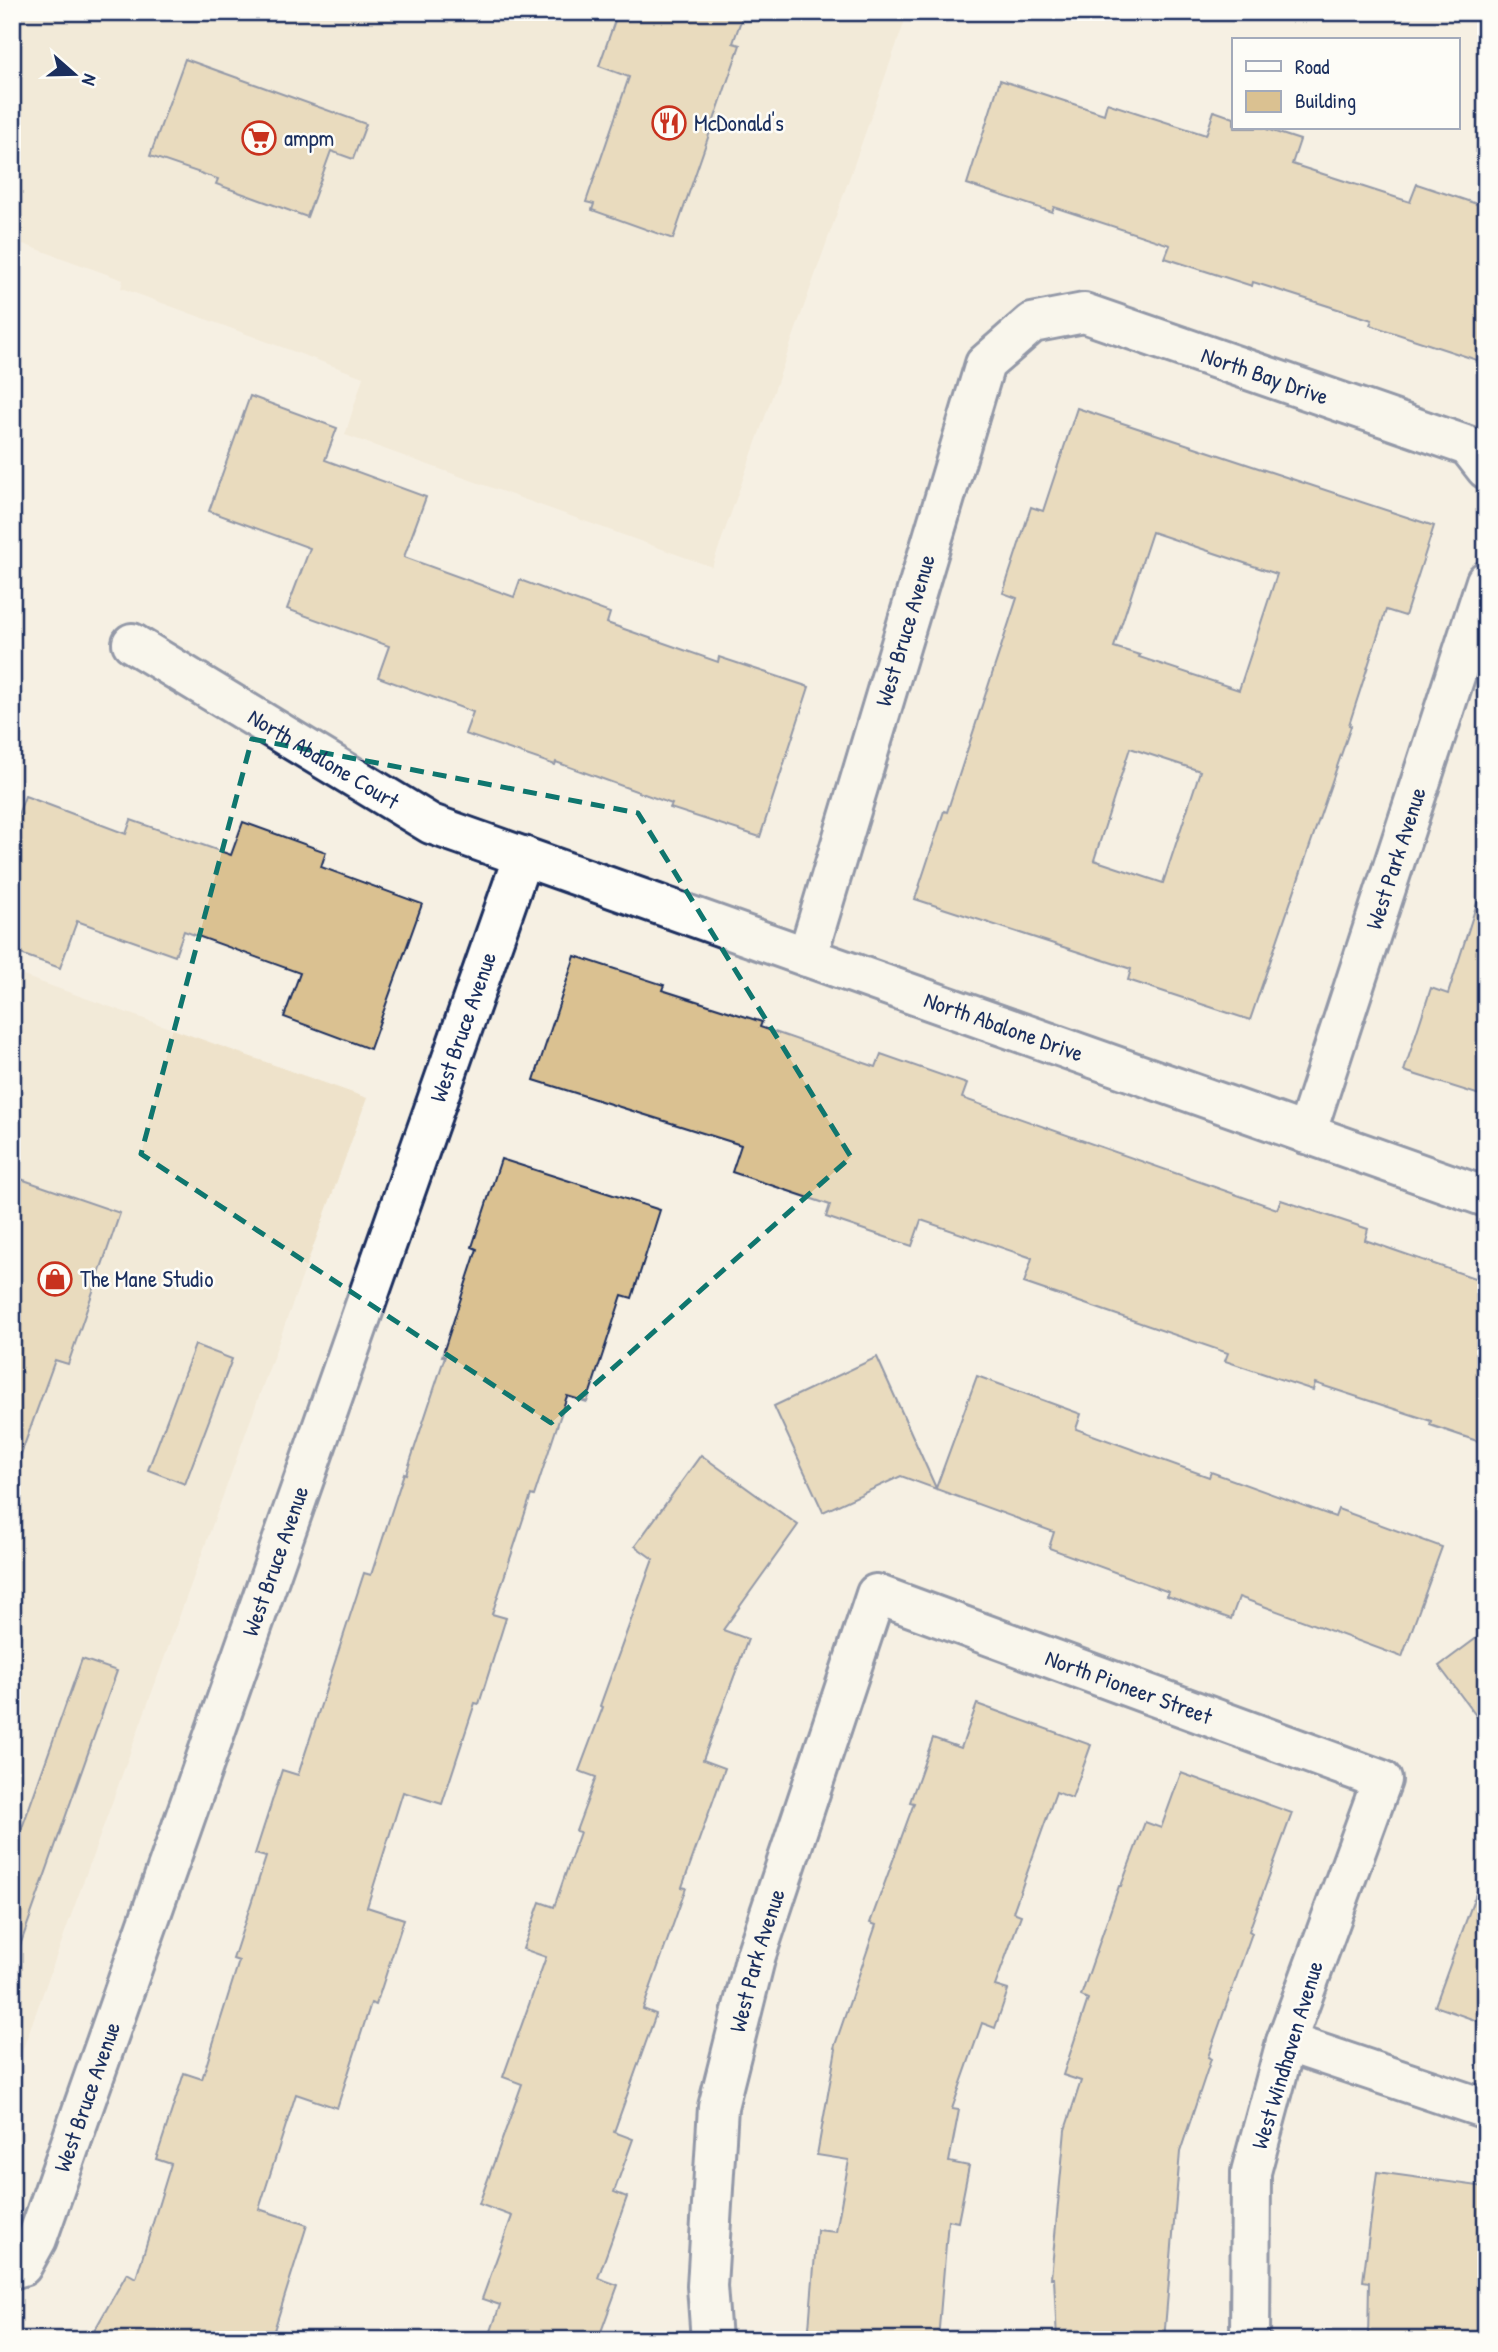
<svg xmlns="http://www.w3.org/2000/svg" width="1498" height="2352" font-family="'Patrick Hand',sans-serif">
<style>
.built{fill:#eee2ca}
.building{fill:#dac191;stroke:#1b2f5e;stroke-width:2;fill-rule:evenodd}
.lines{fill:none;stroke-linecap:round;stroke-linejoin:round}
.minor-casing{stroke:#1b2f5e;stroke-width:44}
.minor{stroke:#fdfcf7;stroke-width:38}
.marked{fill:none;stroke:#0f766e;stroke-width:5;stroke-dasharray:14 9;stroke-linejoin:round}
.labels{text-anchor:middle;stroke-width:5;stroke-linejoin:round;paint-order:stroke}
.poi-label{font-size:23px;fill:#1b2f5e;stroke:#fdfcf7;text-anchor:start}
.street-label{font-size:23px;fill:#1b2f5e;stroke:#fdfcf7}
</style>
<rect width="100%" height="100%" fill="#f6f0e3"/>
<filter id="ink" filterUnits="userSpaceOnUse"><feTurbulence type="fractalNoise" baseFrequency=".0143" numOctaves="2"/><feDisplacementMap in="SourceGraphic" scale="14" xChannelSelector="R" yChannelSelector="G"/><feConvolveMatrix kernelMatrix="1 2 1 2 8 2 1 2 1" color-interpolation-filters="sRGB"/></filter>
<g filter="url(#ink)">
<g class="built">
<polygon points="12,12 908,12 712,567 345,435 363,377 121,288 123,280 12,240"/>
<polygon points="12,972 367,1098 12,2079"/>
</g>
<g class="building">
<polygon points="618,12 744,12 733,43 740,45 673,239 592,210 594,204 586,202 629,77 599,66"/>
<polygon points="185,59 366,124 353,159 331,151 307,217 216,184 218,179 150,156"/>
<polygon points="1000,80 1104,114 1107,103 1206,135 1214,111 1234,118 1234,128 1263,128 1300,140 1292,164 1410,202 1417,184 1486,207 1486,363 1370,325 1372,320 1253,282 1252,286 1165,258 1170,245 1054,207 1052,212 967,184"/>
<polygon points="250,396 337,428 325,460 426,497 404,557 514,597 520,580 610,613 607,623 718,662 719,657 809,687 760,837 670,808 672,804 556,762 555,765 465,734 473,712 378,677 389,646 287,609 310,548 209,511"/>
<path d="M 1077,408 L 1434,526 L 1405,616 L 1386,610 L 1349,725 L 1351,726 L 1250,1020 L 1128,980 L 1131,969 L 915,899 L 944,811 L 947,812 L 1017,598 L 1003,593 L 1031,507 L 1043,511 ZM 1152,532 L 1277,574 L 1239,690 L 1139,657 L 1140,655 L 1114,647 ZM 1130,748 L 1200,771 L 1163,883 L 1094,860 Z"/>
<polygon points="25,796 126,834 131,820 231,855 243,822 326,852 321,867 422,904 370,1049 284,1017 300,973 184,931 175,956 77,921 60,968 12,951 12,831"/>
<polygon points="1478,900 1486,902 1486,1097 1404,1071 1431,988 1448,994"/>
<polygon points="575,956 664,985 662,990 762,1022 760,1027 876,1067 881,1054 967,1084 962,1098 1277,1209 1281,1200 1368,1229 1365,1240 1486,1282 1486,1444 1430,1425 1431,1421 1315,1383 1313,1390 1225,1361 1228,1353 1024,1283 1032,1258 921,1220 912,1246 826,1217 830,1205 732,1172 741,1145 534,1080"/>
<polygon points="501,1159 660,1210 632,1298 622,1295 587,1402 567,1396 534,1496 531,1495 492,1614 506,1618 479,1704 475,1703 442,1804 403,1792 367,1907 404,1919 376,2005 371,2003 337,2108 296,2094 259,2209 307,2225 271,2340 89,2340 127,2273 136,2278 171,2164 156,2159 184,2073 202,2079 239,1961 233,1959 266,1857 255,1854 282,1770 298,1775 364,1573 371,1575 404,1473 406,1474 445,1356 442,1356 477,1249 472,1247"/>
<polygon points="12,1176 120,1213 68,1364 55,1360 17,1465 12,1464"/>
<polygon points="195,1345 232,1359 185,1484 148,1470"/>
<polygon points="877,1357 936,1488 977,1376 1081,1414 1076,1429 1209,1477 1211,1472 1335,1517 1338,1509 1442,1547 1402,1657 1239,1597 1231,1619 1167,1596 1169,1592 1049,1548 1054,1532 901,1476 823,1512 774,1406"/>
<polygon points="701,1455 798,1525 723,1630 748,1639 703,1760 725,1768 682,1887 686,1888 643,2009 656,2014 614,2132 633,2139 614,2192 627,2197 598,2278 618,2285 598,2340 488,2340 500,2305 482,2299 512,2216 479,2204 522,2084 503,2077 546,1957 523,1949 540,1902 554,1907 580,1832 576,1831 596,1777 579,1771 603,1707 600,1706 653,1559 635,1546"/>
<polygon points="1486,1631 1486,1729 1439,1666"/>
<polygon points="82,1659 117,1671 17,1954 12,1953 12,1856"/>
<polygon points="977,1704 1091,1745 1072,1798 1056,1792 1013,1912 1021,1915 995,1986 1008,1990 995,2028 982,2023 952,2109 959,2110 949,2162 969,2166 958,2222 948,2220 938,2340 808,2340 817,2230 836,2232 849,2160 817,2155 836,2049 834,2048 876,1925 870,1923 914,1803 910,1802 933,1738 961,1748"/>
<polygon points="1181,1773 1292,1813 1249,1931 1252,1933 1208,2057 1211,2059 1180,2152 1164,2340 1057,2340 1054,2278 1051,2278 1065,2130 1081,2081 1063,2075 1088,1999 1081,1996 1119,1886 1121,1886 1145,1822 1161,1828"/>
<polygon points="1481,1880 1486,1881 1486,2024 1435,2006"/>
<polygon points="1377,2172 1486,2187 1486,2340 1368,2340 1369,2282 1363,2281"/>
</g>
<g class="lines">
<defs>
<g id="minor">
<path id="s1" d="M 132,643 L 431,824 L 1486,1197"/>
<path id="s2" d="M 807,957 L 985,364 L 1032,323 L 1084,313 L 1468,446 L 1486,469"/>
<path id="s3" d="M 1306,1134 L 1486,581"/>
<polyline points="1286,2042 1486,2109"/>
<path id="s4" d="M 12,2269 L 22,2266 L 37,2239 L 523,856"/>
<path id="s5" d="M 711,2340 L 707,2286 L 718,2107 L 756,1955 L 876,1594 L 1382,1780 L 1286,2042 L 1251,2172 L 1250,2340"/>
</g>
</defs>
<use href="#minor" class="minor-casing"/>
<use href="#minor" class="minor"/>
</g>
</g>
<path d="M0 0H1498V2352H0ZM 252,739 L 638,813 L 851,1157 L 551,1423 L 141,1154 Z" fill="#f6f0e3" fill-opacity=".55" fill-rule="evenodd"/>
<path class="marked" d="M 252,739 L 638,813 L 851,1157 L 551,1423 L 141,1154 Z"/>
<defs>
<symbol id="restaurant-ring" viewBox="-11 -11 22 22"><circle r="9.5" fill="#fdfcf7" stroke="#c8321e" stroke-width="1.5"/><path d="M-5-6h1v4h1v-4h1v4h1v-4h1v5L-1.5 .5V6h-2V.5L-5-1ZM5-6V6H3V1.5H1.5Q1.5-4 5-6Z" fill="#c8321e"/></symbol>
<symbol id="supermarket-ring" viewBox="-11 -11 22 22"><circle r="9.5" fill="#fdfcf7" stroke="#c8321e" stroke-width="1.5"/><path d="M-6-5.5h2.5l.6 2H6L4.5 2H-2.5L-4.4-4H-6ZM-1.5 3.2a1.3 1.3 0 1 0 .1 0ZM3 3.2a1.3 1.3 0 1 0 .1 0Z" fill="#c8321e"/></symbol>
<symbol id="shop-ring" viewBox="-11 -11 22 22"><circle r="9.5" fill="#fdfcf7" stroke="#c8321e" stroke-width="1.5"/><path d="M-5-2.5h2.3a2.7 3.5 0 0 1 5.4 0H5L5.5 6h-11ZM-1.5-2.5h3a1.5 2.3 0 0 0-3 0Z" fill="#c8321e"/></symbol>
</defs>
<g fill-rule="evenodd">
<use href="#restaurant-ring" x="650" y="104" width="38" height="38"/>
<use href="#supermarket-ring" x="240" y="119" width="38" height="38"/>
<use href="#shop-ring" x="36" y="1260" width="38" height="38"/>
</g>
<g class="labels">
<g class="poi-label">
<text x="694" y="131">McDonald's</text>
<text x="284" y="146">ampm</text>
<text x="80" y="1287">The Mane Studio</text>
</g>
<g class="street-label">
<text dy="8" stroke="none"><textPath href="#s2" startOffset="926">North Bay Drive</textPath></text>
<text dy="8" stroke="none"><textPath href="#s2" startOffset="341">West Bruce Avenue</textPath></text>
<text dy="8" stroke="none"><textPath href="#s1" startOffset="224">North Abalone Court</textPath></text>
<text dy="8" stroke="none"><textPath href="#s3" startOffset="290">West Park Avenue</textPath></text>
<text dy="8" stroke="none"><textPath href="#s4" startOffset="1326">West Bruce Avenue</textPath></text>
<text dy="8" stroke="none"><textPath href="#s1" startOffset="957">North Abalone Drive</textPath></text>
<text dy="8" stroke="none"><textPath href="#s4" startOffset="760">West Bruce Avenue</textPath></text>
<text dy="8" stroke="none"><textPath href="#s5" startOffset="1040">North Pioneer Street</textPath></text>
<text dy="8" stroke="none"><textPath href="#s5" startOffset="385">West Park Avenue</textPath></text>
<text transform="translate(1287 2055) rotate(-73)" y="8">West Windhaven Avenue</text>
<text dy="8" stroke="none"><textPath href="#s4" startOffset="192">West Bruce Avenue</textPath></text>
</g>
</g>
<rect width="1498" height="2352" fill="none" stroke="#fdfcf7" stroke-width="42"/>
<rect x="21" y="21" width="1456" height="2310" fill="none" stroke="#1b2f5e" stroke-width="2.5" filter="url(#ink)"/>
<rect x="1232" y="38" width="228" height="91" fill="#fdfcf7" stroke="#a3aaba" stroke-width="2"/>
<rect x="1246" y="61" width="35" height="10" fill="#fdfcf7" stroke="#a3aaba" stroke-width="2"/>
<text x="1295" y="74" font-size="21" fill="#1b2f5e">Road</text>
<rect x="1246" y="91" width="35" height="21" fill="#dac191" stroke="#a3aaba" stroke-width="2"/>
<text x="1295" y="108" font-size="21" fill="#1b2f5e">Building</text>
<g transform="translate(74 74) rotate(110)" stroke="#fdfcf7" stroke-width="5" paint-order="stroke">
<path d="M0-5L12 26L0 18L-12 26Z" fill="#1b2f5e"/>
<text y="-10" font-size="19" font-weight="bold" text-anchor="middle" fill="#1b2f5e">N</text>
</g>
</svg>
